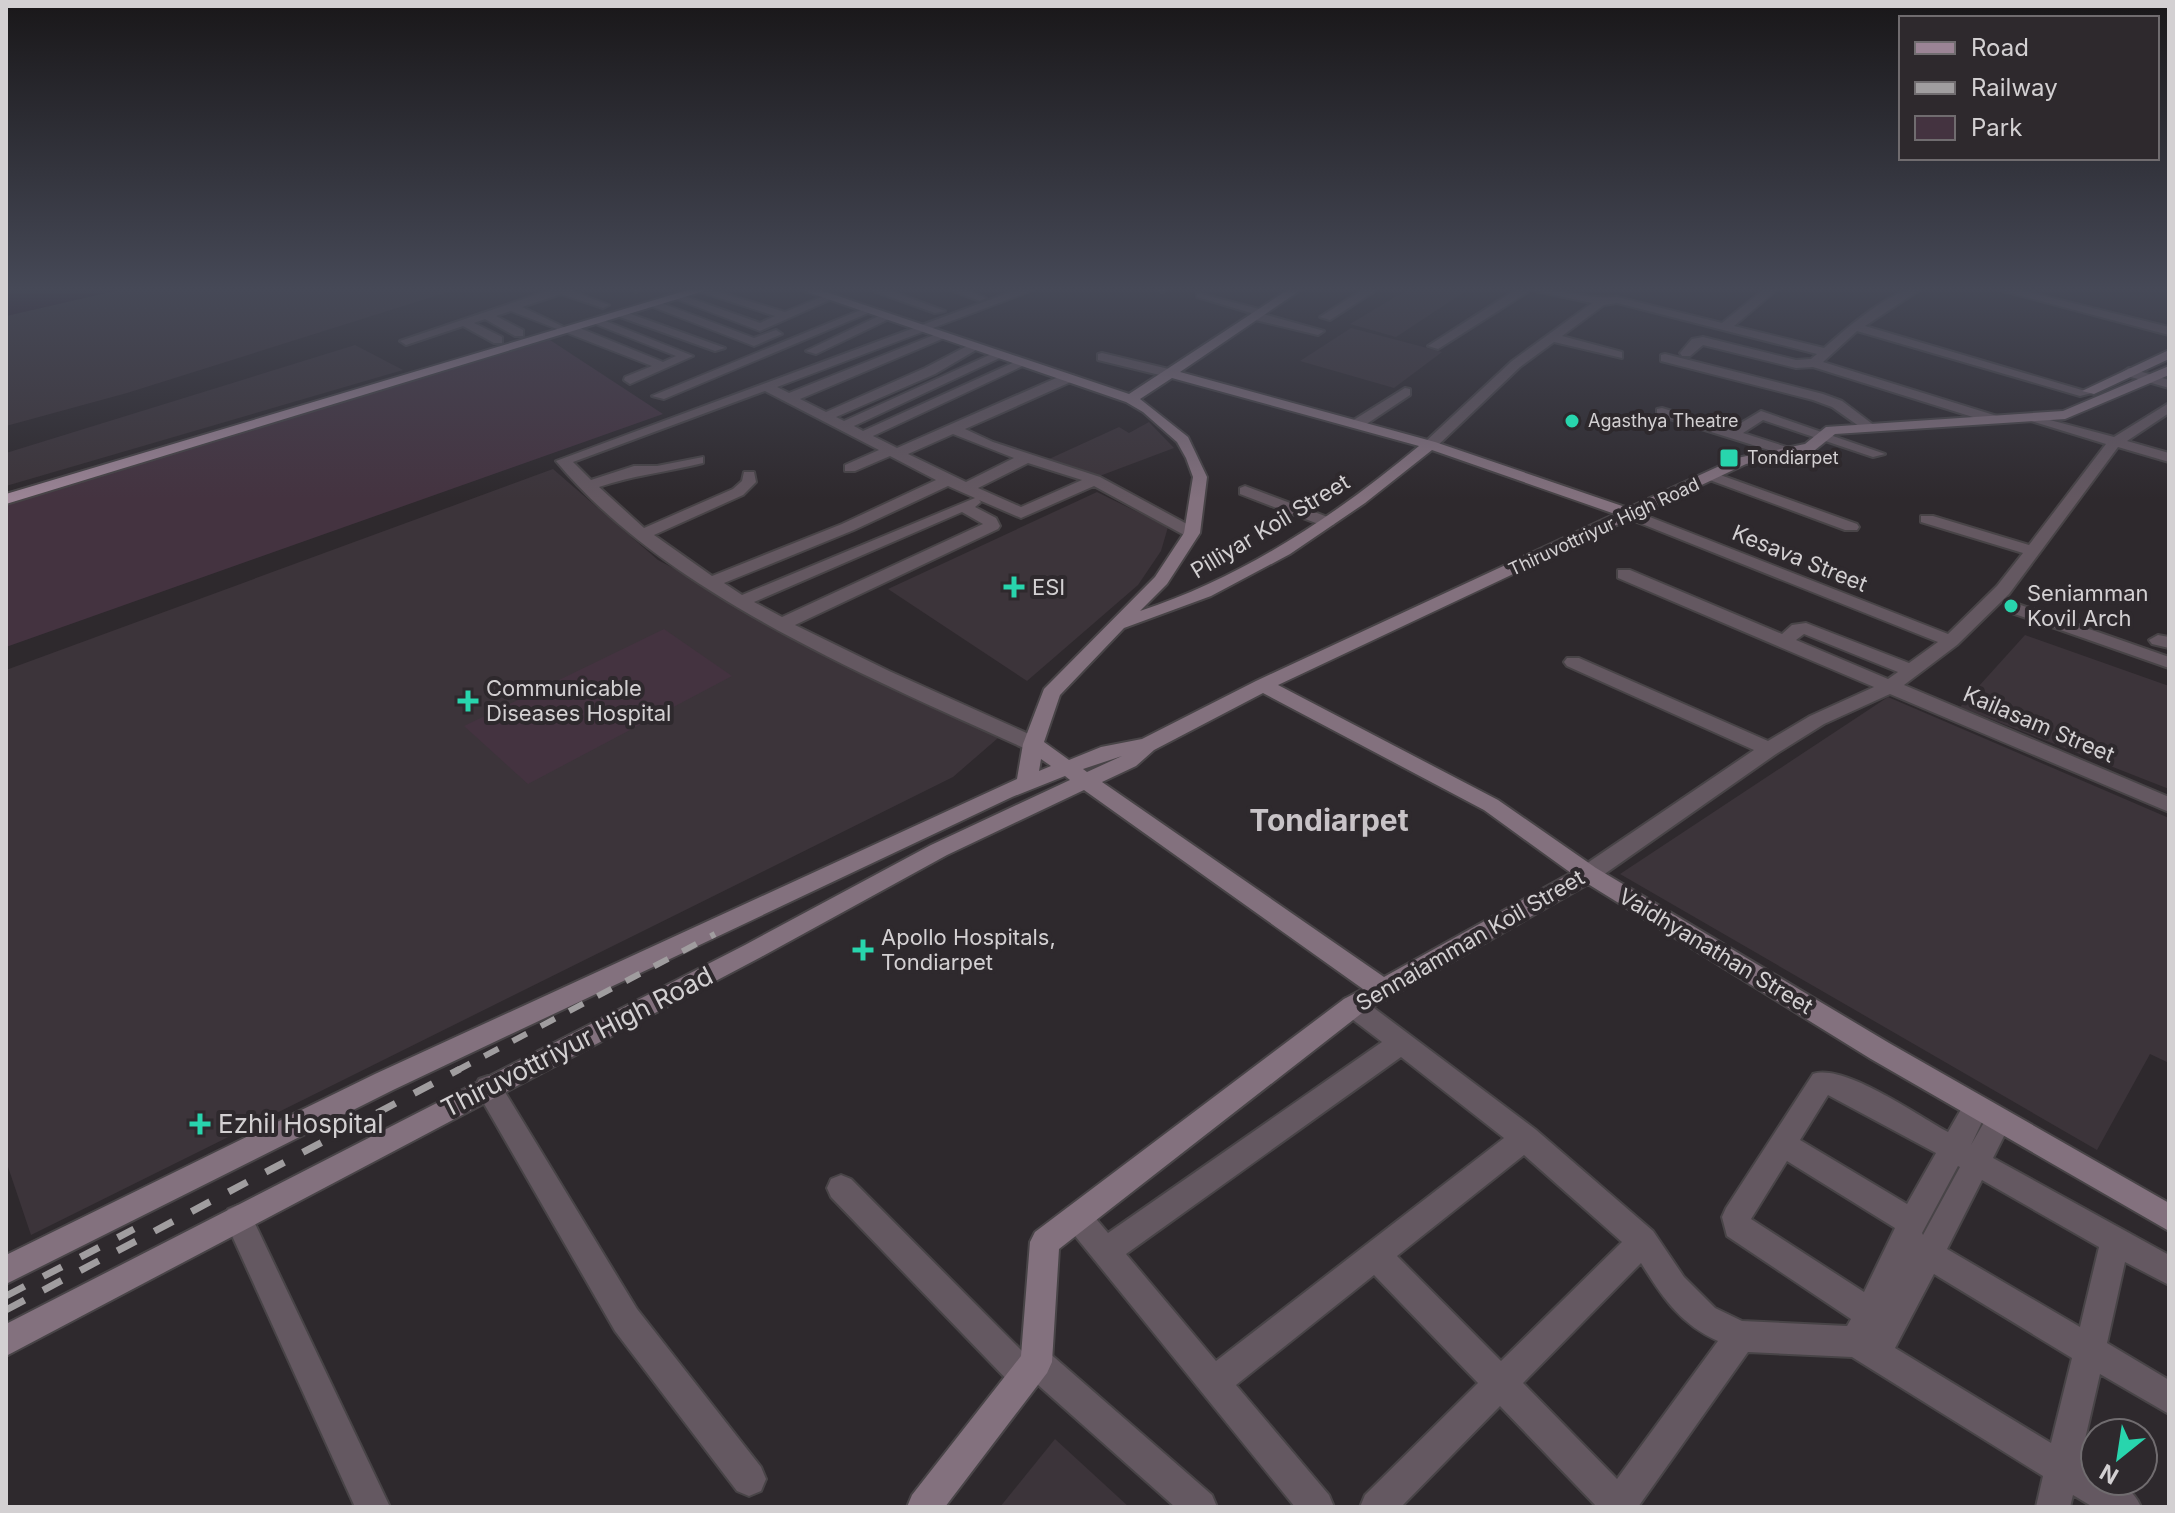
<svg xmlns="http://www.w3.org/2000/svg" width="2175" height="1513" font-family="Inter,sans-serif">
<style>
.built{fill:#3c343a}
.green{fill:#443340}
.water{fill:#281324}
.lines{fill:none;stroke-linecap:round;stroke-linejoin:round}
.street-casing{stroke:#484447;stroke-width:4}
.secondary-casing{stroke:#484447;stroke-width:4}
.primary-casing{stroke:#484447;stroke-width:4}
.street{fill:#645861;fill-rule:evenodd}
.secondary{fill:#83717e;fill-rule:evenodd}
.primary{fill:#9b8495;fill-rule:evenodd}
.rail-far1{stroke:#a09d9f;stroke-width:6;stroke-dasharray:16 16;stroke-linecap:butt}
.rail{stroke:#a09d9f;stroke-width:7;stroke-dasharray:21 21;stroke-linecap:butt}
.poi-dot{fill:#28d5ad;stroke:#2e292d;stroke-width:3}
.labels{text-anchor:middle;stroke-width:8;stroke-linejoin:round;paint-order:stroke}
.far-poi-label{font-size:18px;fill:#d3d0d2;stroke:#2e292d;text-anchor:start}
.far-street-label{font-size:18px;fill:#d3d0d2;stroke:#2e292d}
.street-label{font-size:22px;fill:#d3d0d2;stroke:#2e292d}
.poi-label{font-size:22px;fill:#d3d0d2;stroke:#2e292d;text-anchor:start}
.near-street-label{font-size:26px;fill:#d3d0d2;stroke:#2e292d}
.near-poi-label{font-size:26px;fill:#d3d0d2;stroke:#2e292d;text-anchor:start}
.district-label{font-size:30px;font-weight:bold;fill:#c8c3c7;stroke:#2e292d}
</style>
<rect width="100%" height="100%" fill="#2e292d"/>
<g class="built">
<polygon points="132,287 464,287 127,393 6,426 6,316"/>
<polygon points="1412,287 1472,287 1396,337 1350,324"/>
<polygon points="1351,328 1397,340 1442,352 1394,388 1300,361"/>
<polygon points="355,345 403,370 6,486 6,453"/>
<polygon points="1149,422 1174,448 1097,477 1049,459 1119,427 1129,433"/>
<polygon points="553,469 658,560 998,738 953,777 31,1235 6,1161 6,670"/>
<polygon points="1097,492 1168,527 1161,551 1138,585 1027,681 888,589"/>
<polygon points="2025,635 2169,686 2169,789 1960,707"/>
<polygon points="1888,697 2169,818 2169,1063 2150,1054 2097,1150 1620,874"/>
<polygon points="1055,1439 1129,1507 1000,1507"/>
</g>
<g class="green">
<polygon points="550,340 663,414 6,647 6,502"/>
<polygon points="664,629 732,676 528,784 464,726"/>
</g>
<polygon class="water" points="6,287 132,287 6,316"/>
<g class="lines">
<defs>
<g id="street">
<polygon points="559,287 577,287 572,291 609,305 603,308 561,294 522,307 568,329 577,327 663,362 676,356 593,323 603,320 693,356 630,384 624,380 625,377 652,366 511,311 496,316 523,330 523,336 515,336 485,319 474,323 502,337 502,343 494,343 463,326 406,345 400,341"/>
<polygon points="626,287 641,287 642,289 636,292"/>
<polygon points="702,287 785,312 824,296 834,298 760,331 674,298 684,296 760,323 775,316 701,292"/>
<polygon points="862,287 880,287 945,311 935,313"/>
<polygon points="942,287 960,287 986,298 980,301"/>
<path d="M 1024,287 L 1041,287 L 777,387 L 789,393 L 939,333 L 949,336 L 800,399 L 826,412 L 925,368 L 971,344 L 981,347 L 935,374 L 836,417 L 844,421 L 996,352 L 1006,355 L 854,426 L 863,431 L 1019,360 L 1029,363 L 873,436 L 897,448 L 1063,375 L 1073,375 L 1073,381 L 965,429 L 993,442 L 1100,477 L 1198,530 L 1198,536 L 1186,536 L 1094,486 L 1021,518 L 979,500 L 981,502 L 975,507 L 996,518 L 1000,526 L 998,529 L 795,625 L 889,671 L 1040,739 L 1043,744 L 1040,749 L 1026,749 C 871,678 666,594 556,461 ZM 765,391 L 879,450 L 845,465 L 845,471 L 855,471 L 890,456 L 936,480 L 842,524 L 712,576 L 654,535 L 743,495 L 756,482 L 754,472 L 744,472 L 742,481 L 733,489 L 644,528 L 599,487 C 633,475 668,472 703,463 L 703,457 L 657,466 L 634,466 L 591,480 L 573,462 ZM 953,434 L 1014,458 L 966,482 L 908,454 ZM 1028,463 L 1082,480 L 1021,507 L 978,488 ZM 948,486 L 975,498 L 742,595 L 724,583 L 854,530 ZM 962,512 L 983,524 L 782,617 L 754,602 Z"/>
<polygon points="1151,287 1167,287 1168,289 1162,292"/>
<polygon points="1367,287 1381,287 1330,320 1320,317"/>
<path d="M 1520,287 C 1553,287 1585,300 1617,297 L 1722,323 L 1767,287 L 1780,287 L 1734,326 L 1824,348 C 1847,328 1893,287 1924,287 L 1865,326 L 2092,393 L 2080,396 L 1857,331 L 1823,362 L 1997,416 L 1997,422 L 1992,423 L 1813,367 L 1796,368 L 1703,345 L 1690,356 L 1682,356 L 1680,353 L 1692,339 L 1703,337 L 1796,360 L 1811,359 L 1817,354 L 1617,303 L 1604,305 L 1562,336 L 1622,352 L 1622,358 L 1554,342 L 1520,367 L 1435,448 L 1425,448 L 1425,442 L 1512,361 L 1592,303 L 1531,290 L 1438,349 L 1428,346 Z"/>
<polygon points="1988,287 2008,287 2169,327 2169,335"/>
<polygon points="1197,293 1263,310 1263,314 1324,331 1318,335 1251,319 1251,313 1197,297"/>
<polygon points="653,303 661,303 754,338 776,330 782,334 754,346 653,307"/>
<polygon points="863,309 873,311 664,399 652,396"/>
<polygon points="620,313 628,313 725,348 715,351 620,317"/>
<polygon points="883,314 893,317 816,354 806,351"/>
<polygon points="1102,353 1177,371 1178,374 1172,378 1098,360 1098,354"/>
<polygon points="1665,354 1823,394 1842,401 1875,426 1863,429 1832,407 1813,400 1661,361 1661,355"/>
<polygon points="2129,368 2169,380 2169,388 2124,375 2123,372"/>
<polygon points="1405,388 1410,389 1410,395 1362,427 1352,427 1352,421"/>
<path d="M 2169,403 L 2169,413 L 2127,441 L 2169,453 L 2169,462 L 2118,447 L 2009,594 L 1957,645 L 1904,685 L 2169,797 L 2169,812 L 1890,694 L 1824,724 L 1776,754 L 1596,880 L 1580,880 L 1577,874 L 1580,868 L 1754,750 L 1567,666 L 1564,662 L 1567,658 L 1579,658 L 1768,741 L 1810,716 L 1874,687 L 1618,578 L 1618,570 L 1630,570 L 1782,634 L 1792,625 L 1806,623 L 1909,663 L 1938,642 L 1627,518 L 1627,512 L 1637,512 L 1948,634 L 1997,586 L 2023,553 L 1921,522 L 1921,516 L 1933,516 L 2029,545 L 2106,444 L 2031,421 L 2031,415 L 2114,437 ZM 1804,634 L 1898,672 L 1888,679 L 1796,640 Z"/>
<polygon points="1662,408 1731,429 1761,411 1885,454 1873,457 1763,420 1743,433 1796,450 1796,456 1791,457 1657,415 1657,409"/>
<polygon points="1712,472 1857,524 1859,527 1857,530 1845,530 1707,479 1707,473"/>
<polygon points="1245,486 1333,519 1335,522 1333,525 1321,525 1240,494 1240,488"/>
<polygon points="2015,603 2169,657 2169,668 2009,612 2006,608 2009,604"/>
<polygon points="2158,635 2169,637 2169,648 2152,644 2149,640"/>
<path d="M 1353,996 L 1362,999 L 1535,1129 L 1653,1231 L 1684,1277 L 1715,1308 L 1742,1321 L 1847,1326 L 1851,1319 L 1727,1236 L 1722,1217 L 1726,1208 L 1813,1074 C 1844,1063 1918,1116 1948,1132 L 1967,1099 L 1976,1095 L 1985,1099 L 1989,1107 L 1971,1145 L 1990,1112 L 1999,1108 L 2008,1112 L 2012,1120 L 1993,1158 L 2169,1255 L 2169,1285 L 2125,1262 L 2107,1343 L 2169,1380 L 2169,1414 L 2100,1374 L 2080,1461 L 2095,1470 L 2095,1481 C 2116,1481 2133,1487 2141,1507 L 2093,1507 L 2073,1495 L 2070,1507 L 2036,1507 L 2043,1476 L 1852,1357 L 1748,1352 L 1638,1507 L 1597,1507 L 1500,1406 L 1401,1507 L 1360,1507 L 1365,1495 L 1478,1383 L 1374,1275 L 1236,1385 L 1329,1495 L 1334,1507 L 1295,1507 L 1067,1226 L 1063,1217 L 1067,1208 L 1077,1204 L 1087,1208 L 1108,1233 L 1382,1042 L 1344,1013 L 1341,1006 L 1344,999 ZM 1401,1057 L 1504,1138 L 1216,1361 L 1126,1254 ZM 1828,1095 L 1936,1153 L 1907,1204 L 1800,1140 ZM 1524,1155 L 1622,1242 L 1501,1361 L 1397,1256 ZM 1787,1161 L 1895,1228 L 1864,1292 L 1751,1219 ZM 1958,1166 L 1960,1167 L 1923,1235 L 1922,1233 ZM 1982,1180 L 2099,1247 L 2080,1327 L 1947,1249 ZM 1641,1263 C 1663,1298 1680,1324 1718,1341 L 1617,1479 L 1523,1383 ZM 1934,1274 L 2072,1358 L 2051,1443 L 1895,1348 Z"/>
<polygon points="488,1076 497,1079 637,1309 761,1467 766,1479 761,1491 749,1496 737,1491 615,1331 479,1095 475,1087 479,1079"/>
<polygon points="841,1175 851,1179 1024,1353 1036,1346 1047,1351 1212,1495 1217,1507 1175,1507 1037,1384 1025,1392 1014,1387 831,1197 827,1188 831,1179"/>
<polygon points="238,1205 248,1209 390,1507 355,1507 224,1218 228,1209"/>
</g>
<g id="secondary">
<path d="M 793,287 L 811,287 L 1129,394 L 1292,287 L 1305,287 L 1180,372 L 1435,442 L 1628,508 L 1737,458 L 1805,444 L 1826,427 L 2063,411 L 2169,366 L 2169,375 L 2065,419 L 1835,434 L 1815,450 L 1746,464 L 1278,685 L 1498,800 L 1596,868 L 1889,1043 L 2169,1203 L 2169,1231 L 1871,1059 L 1588,884 L 1362,1013 L 1059,1249 L 1052,1362 L 1047,1373 L 945,1507 L 907,1507 L 912,1495 L 1021,1356 L 1030,1242 L 1035,1232 L 1344,999 L 1363,989 L 1084,790 L 947,855 L 761,957 L 6,1356 L 6,1324 L 745,945 L 931,845 L 1070,780 L 1065,776 L 1012,797 L 393,1090 L 6,1284 L 6,1255 L 375,1074 L 1017,779 L 1023,744 L 1044,689 L 1155,577 L 1184,533 L 1193,477 L 1186,458 L 1177,442 L 1143,412 L 1126,402 ZM 1172,378 L 1419,446 C 1336,515 1244,577 1140,611 L 1167,584 L 1200,533 L 1207,477 L 1188,437 L 1140,399 ZM 1432,450 L 1615,514 L 1256,681 L 1142,739 L 1101,747 L 1069,760 L 1044,742 L 1060,695 L 1124,628 L 1211,596 L 1290,554 L 1365,503 ZM 1263,693 L 1484,810 L 1571,873 L 1384,977 L 1102,782 L 1136,766 L 1154,750 ZM 1122,756 L 1087,772 L 1083,769 ZM 1041,759 L 1051,766 L 1039,771 Z"/>
<polygon points="2169,350 2169,359 2094,394 2082,391"/>
</g>
<polygon id="primary" points="698,287 717,287 6,504 6,494"/>
</defs>
<use href="#street" class="street-casing"/>
<use href="#secondary" class="secondary-casing"/>
<use href="#primary" class="primary-casing"/>
<use href="#street" class="street"/>
<use href="#secondary" class="secondary"/>
<use href="#primary" class="primary"/>
<polyline class="rail-far1" points="456,1071 715,934"/>
<g class="rail">
<polyline points="6,1296 134,1229"/>
<polyline points="6,1310 460,1069"/>
</g>
</g>
<linearGradient id="sky" x2="0" y2="1"><stop stop-color="#191719"/><stop offset="0.58" stop-color="#464957"/><stop offset="1" stop-color="#464957" stop-opacity="0"/></linearGradient>
<rect width="2175" height="499" fill="url(#sky)"/>
<g class="poi-dot">
<circle cx="1572" cy="421" r="8"/>
<rect x="1719" y="448" width="20" height="20" rx="4"/>
<path d="M1010 575h8v8h8v8h-8v8h-8v-8h-8v-8h8z"/>
<circle cx="2011" cy="606" r="8"/>
<path d="M464 689h8v8h8v8h-8v8h-8v-8h-8v-8h8z"/>
<path d="M859 938h8v8h8v8h-8v8h-8v-8h-8v-8h8z"/>
<path d="M196 1112h8v8h8v8h-8v8h-8v-8h-8v-8h8z"/>
</g>
<g class="labels">
<g class="far-poi-label">
<text x="1588" y="427">Agasthya Theatre</text>
<text x="1747" y="464">Tondiarpet</text>
</g>
<g class="far-street-label">
<text transform="translate(1604 527) rotate(-25)" y="6">Thiruvottriyur High Road</text>
</g>
<g class="street-label">
<text transform="translate(1270 526) rotate(-31)" y="8">Pilliyar Koil Street</text>
<text transform="translate(1800 558) rotate(22)" y="8">Kesava Street</text>
<text transform="translate(2039 724) rotate(23)" y="8">Kailasam Street</text>
<text transform="translate(1470 940) rotate(-30)" y="8">Sennaiamman Koil Street</text>
<text transform="translate(1716 951) rotate(31)" y="8">Vaidhyanathan Street</text>
</g>
<g class="poi-label">
<text x="1032" y="595">ESI</text>
<text x="2027" y="601">Seniamman<tspan x="2027" dy="25">Kovil Arch</tspan></text>
<text x="486" y="696">Communicable<tspan x="486" dy="25">Diseases Hospital</tspan></text>
<text x="881" y="945">Apollo Hospitals,<tspan x="881" dy="25">Tondiarpet</tspan></text>
</g>
<g class="near-street-label">
<text transform="translate(577 1042) rotate(-27)" y="9">Thiruvottriyur High Road</text>
</g>
<g class="near-poi-label">
<text x="218" y="1133">Ezhil Hospital</text>
</g>
<g class="district-label">
<text x="1329" y="831">Tondiarpet</text>
</g>
</g>
<rect width="2175" height="1513" fill="none" stroke="#d3d0d2" stroke-width="16"/>
<rect x="1899" y="16" width="260" height="144" fill="#2e292d" stroke="#706c6f" stroke-width="2"/>
<rect x="1915" y="42" width="40" height="12" fill="#9b8495" stroke="#706c6f" stroke-width="2"/>
<text x="1971" y="56" font-size="24" fill="#d3d0d2">Road</text>
<rect x="1915" y="82" width="40" height="12" fill="#a09d9f" stroke="#706c6f" stroke-width="2"/>
<text x="1971" y="96" font-size="24" fill="#d3d0d2">Railway</text>
<rect x="1915" y="116" width="40" height="24" fill="#443340" stroke="#706c6f" stroke-width="2"/>
<text x="1971" y="136" font-size="24" fill="#d3d0d2">Park</text>
<g transform="translate(2119 1457) rotate(210)"><circle r="38" fill="#2e292d" stroke="#706c6f" stroke-width="2"/>
<path d="M0-6L14 30L0 20L-14 30Z" fill="#28d5ad"/>
<text y="-12" font-size="22" font-weight="bold" text-anchor="middle" fill="#d3d0d2">N</text>
</g>
</svg>
